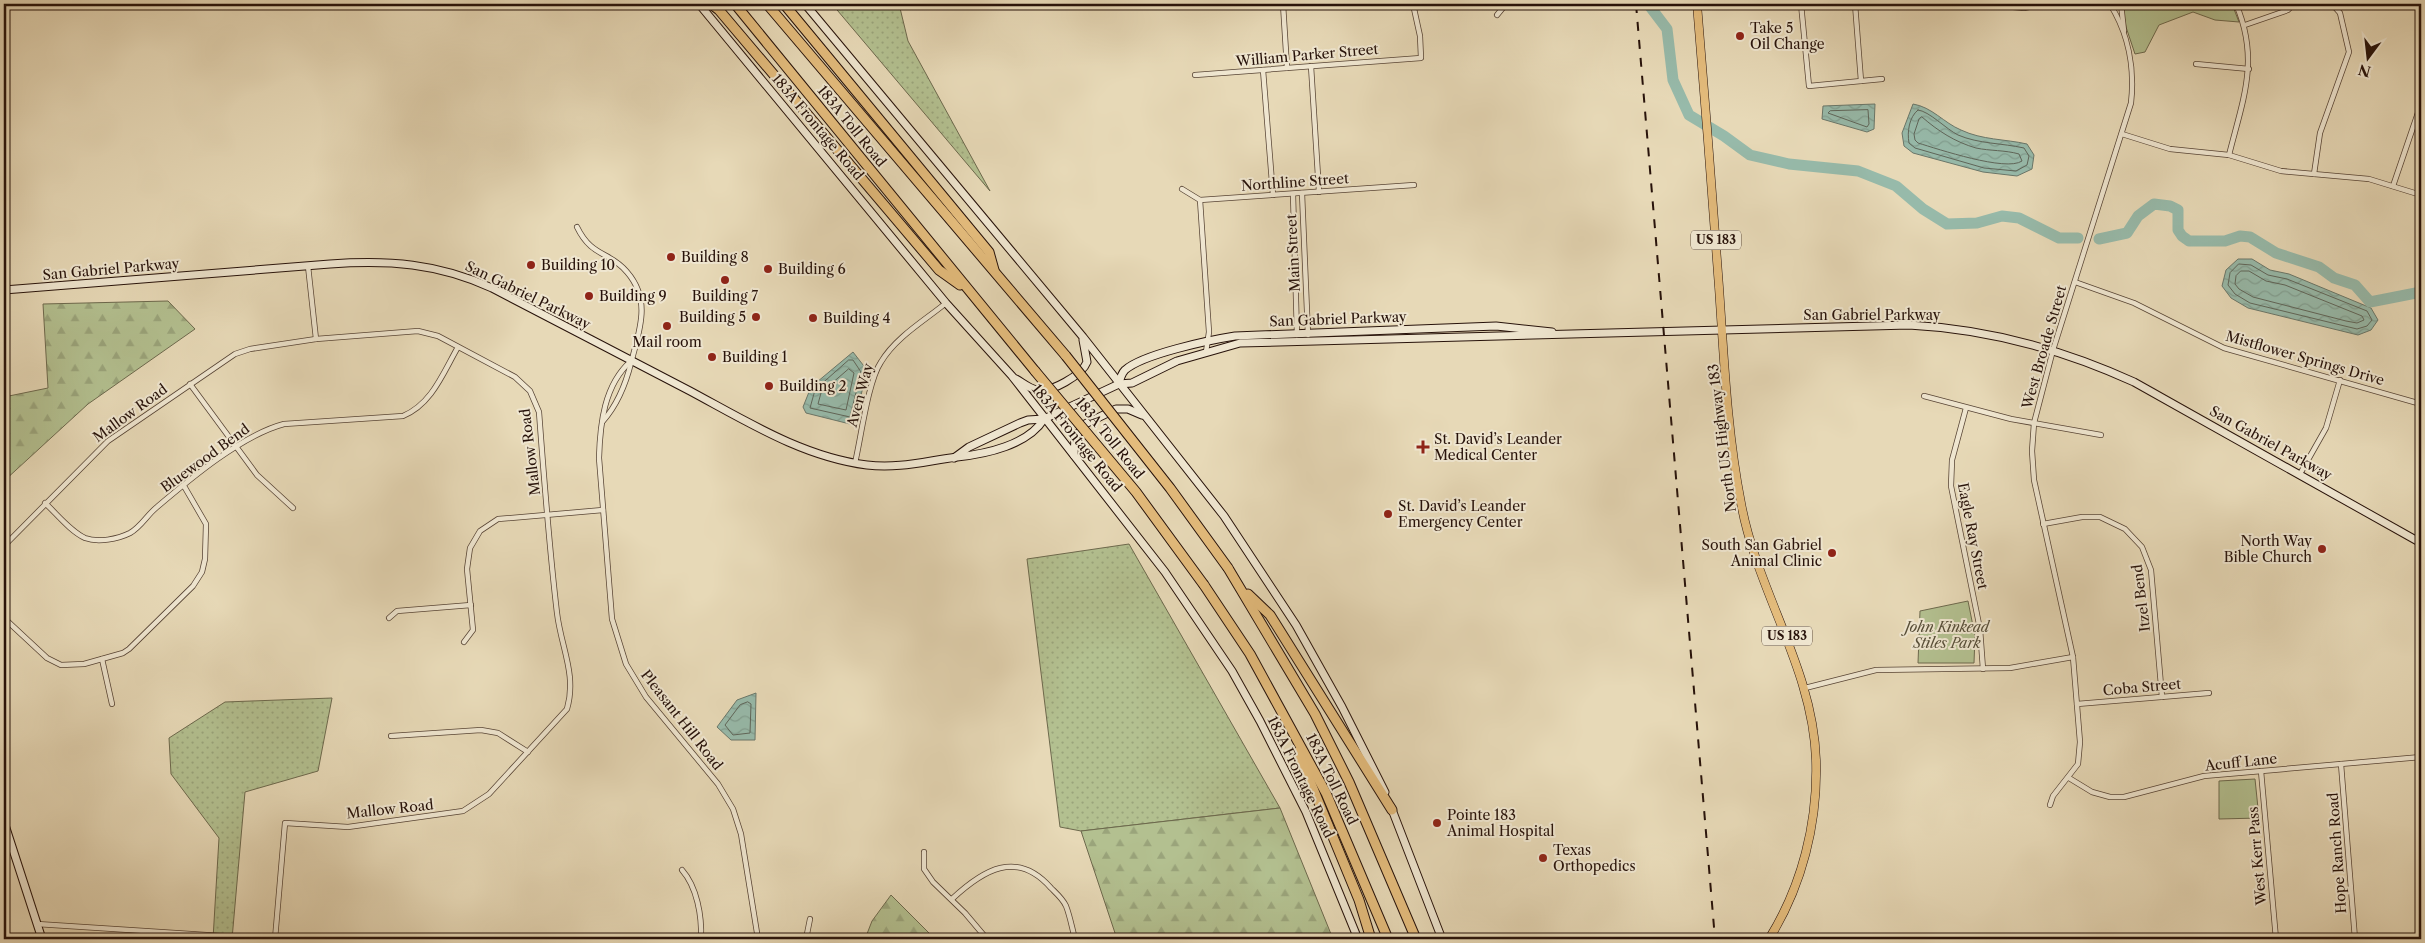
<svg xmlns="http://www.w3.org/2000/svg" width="2425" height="943" font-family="'Libre Caslon Text',serif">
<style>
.grass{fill:url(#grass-dots);stroke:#6d694d}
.forest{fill:url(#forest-firs);stroke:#6d694d}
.park{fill:#b3c090;stroke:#6d694d}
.water{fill:url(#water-waves);stroke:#6a776a}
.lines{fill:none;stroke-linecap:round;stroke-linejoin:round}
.shore{stroke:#5f665a;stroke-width:1}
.river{stroke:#97baaa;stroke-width:11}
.street-casing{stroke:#574435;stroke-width:6}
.secondary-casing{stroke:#27120a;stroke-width:9}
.primary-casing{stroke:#27120a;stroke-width:9}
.highway-casing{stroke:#27120a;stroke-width:11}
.street{stroke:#efe6d0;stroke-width:4.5}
.secondary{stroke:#efe6d0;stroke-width:7}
.primary{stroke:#e4bc7c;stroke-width:8}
.highway{stroke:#e4bc7c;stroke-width:9}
.rail{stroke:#27120a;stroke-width:2;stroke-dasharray:9 9;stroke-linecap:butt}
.highway-bridge-casing{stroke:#27120a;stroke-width:11;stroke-linecap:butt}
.highway-bridge{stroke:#e4bc7c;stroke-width:9}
.poi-dot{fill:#8f2418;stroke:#efe6d0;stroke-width:2}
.labels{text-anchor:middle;stroke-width:4;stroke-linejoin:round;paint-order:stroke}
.shield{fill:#efe6d0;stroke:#635245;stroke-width:1}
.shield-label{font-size:12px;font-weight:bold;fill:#27120a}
.poi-label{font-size:14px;fill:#27120a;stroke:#efe6d0;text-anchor:start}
.street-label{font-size:14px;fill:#27120a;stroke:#efe6d0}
.park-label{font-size:14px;font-style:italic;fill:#584f39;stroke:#efe6d0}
</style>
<defs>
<pattern id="grass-dots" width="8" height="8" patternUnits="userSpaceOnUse" patternTransform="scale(1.25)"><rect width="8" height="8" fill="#b3c090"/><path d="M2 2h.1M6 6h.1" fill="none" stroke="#9aa47b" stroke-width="1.8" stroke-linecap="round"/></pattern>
<pattern id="forest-firs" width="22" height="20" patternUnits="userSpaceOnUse" patternTransform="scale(1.25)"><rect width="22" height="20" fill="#b3c090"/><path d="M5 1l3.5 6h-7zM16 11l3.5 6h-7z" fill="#9aa47b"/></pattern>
<pattern id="water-waves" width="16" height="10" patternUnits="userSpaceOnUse" patternTransform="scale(1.25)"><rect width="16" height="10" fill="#97baaa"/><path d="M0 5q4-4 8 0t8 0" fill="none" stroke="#829f91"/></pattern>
</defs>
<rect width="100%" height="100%" fill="#e7d9b7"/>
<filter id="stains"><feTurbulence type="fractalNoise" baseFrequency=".004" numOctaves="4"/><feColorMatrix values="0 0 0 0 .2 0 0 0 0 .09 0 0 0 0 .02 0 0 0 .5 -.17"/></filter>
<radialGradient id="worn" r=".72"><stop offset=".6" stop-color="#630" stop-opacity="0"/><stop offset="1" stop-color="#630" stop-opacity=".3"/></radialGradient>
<g class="grass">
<polygon points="832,4 899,4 908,41 990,191"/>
<polygon points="1129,544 1280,808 1081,831 1060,827 1027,559"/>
<polygon points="332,698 318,771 245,792 232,939 213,939 219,838 171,774 169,738 225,702"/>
</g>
<g class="forest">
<polygon points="168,301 195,329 88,404 4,481 4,397 48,388 43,304"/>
<polygon points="1280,808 1333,939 1117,939 1081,831"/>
<polygon points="891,895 935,939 865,939 872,921"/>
</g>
<g class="park">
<polygon points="2122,4 2232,4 2239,22 2215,20 2193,12 2159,25 2145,52 2135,54 2126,27"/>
<polygon points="1968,601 1975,636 1974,663 1918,663 1920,611"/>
<polygon points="2255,779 2259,818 2219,819 2219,781"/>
</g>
<g class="water">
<polygon points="1875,104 1874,129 1867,132 1822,119 1823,106"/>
<path d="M 1913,104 C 1932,107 1944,123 1961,130 C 1982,140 2005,139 2027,144 L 2034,155 L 2032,169 L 2017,176 L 1983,172 L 1913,153 L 1904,146 L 1902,133 Z"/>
<polygon points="2238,259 2252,259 2270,270 2289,274 2371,308 2378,320 2371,330 2358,335 2248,308 2231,298 2222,286 2226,270"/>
<polygon points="853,352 867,370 854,425 806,413 803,407 811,387"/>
<polygon points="756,693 755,740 731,740 717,727 737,700"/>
</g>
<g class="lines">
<g class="shore">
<polygon points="1868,110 1869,124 1867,127 1828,113 1830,111"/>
<path d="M 1918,110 C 1929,111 1946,129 1958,135 C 1979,144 2002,143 2024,148 L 2029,156 L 2027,165 L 2016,171 L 1984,168 L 1915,148 L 1909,143 C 1907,132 1909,117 1918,110 Z"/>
<path d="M 1922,117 C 1938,131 1955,142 1976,148 C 1990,151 2005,150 2019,154 L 2022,161 C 2006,172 1938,149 1918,143 L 1915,140 L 1914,134 L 1919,119 Z"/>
<polygon points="2239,264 2251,265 2268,275 2287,279 2367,311 2372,320 2367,326 2357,329 2250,303 2235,294 2228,285 2230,273"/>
<polygon points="2241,271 2249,271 2266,281 2285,285 2362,316 2364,320 2357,323 2346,321 2253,297 2239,289 2235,284 2236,276"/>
<polygon points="849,360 853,360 861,372 850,417 810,408 815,390"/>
<polygon points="849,369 854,373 846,410 818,404 821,393"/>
<polygon points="748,702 751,704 750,733 733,735 725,725 740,705"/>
</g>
<g class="river">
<polyline points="1648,4 1667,29 1673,80 1689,115 1724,136 1750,155 1789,164 1858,171 1896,186 1923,209 1947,224 1977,223 2002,216 2019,218 2059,238 2078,238"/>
<polyline points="2099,239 2127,233 2138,216 2154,204 2170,206 2178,210 2178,230 2182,236 2189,241 2225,241 2240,236 2250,237 2276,253 2319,267 2334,278 2355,285 2370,302 2421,292"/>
</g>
<defs>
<g id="street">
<polyline points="1283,4 1287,68"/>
<polyline points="1801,4 1809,86 1882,79"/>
<polyline points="1855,4 1861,81"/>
<polyline points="1980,4 2024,8 2046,4"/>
<polyline points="2121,4 2124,31"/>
<polyline points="1497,15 1506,4"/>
<polyline points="2245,25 2288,10 2294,4"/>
<polyline points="2196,64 2249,69"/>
<polyline points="1311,66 1319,192"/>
<polyline points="1263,70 1273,195"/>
<polyline points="1195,75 1421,58 1420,36 1413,4"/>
<polyline points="2122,134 2170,149 2229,155 2281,171 2369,179 2421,195"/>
<path d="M 2229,155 C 2243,99 2260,60 2236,4"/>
<polyline points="2314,174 2320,133 2349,52 2340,13 2332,4"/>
<polyline points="2393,186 2421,104"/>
<polyline points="1182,189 1200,200 1414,185"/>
<polyline points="1302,193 1308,335"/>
<polyline points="1293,194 1297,335"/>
<polyline points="1200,200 1209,332 1206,352"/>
<path d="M 577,227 C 592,258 610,251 627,272 C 652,301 639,331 631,363 C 626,383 617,405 603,421"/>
<polyline points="308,266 316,339"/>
<polyline points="2075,282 2134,303 2224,348 2421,404"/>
<path d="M 631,361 C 604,385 600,424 599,458 L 612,619 L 626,664 L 646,697 L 718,784 L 733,809 L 741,834 L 758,939"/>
<polyline points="190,384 257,475 293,508"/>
<polyline points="1924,396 2011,419 2101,435"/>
<polyline points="1966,408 1952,460 1951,486 1980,629 1983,669"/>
<path d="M 855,463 C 861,438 868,381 881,362 C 896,337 924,321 946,303"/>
<polyline points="2300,474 2326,428 2340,380"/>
<path d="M 45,503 C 57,514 70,531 85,538 C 98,543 118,539 130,533 C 141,527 147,515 157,507 C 190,479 242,435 284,424 L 403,416 C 432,404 443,373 458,347"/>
<polyline points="2043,524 2082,517 2100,517 2125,529 2142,547 2151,570 2162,697"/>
<path d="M 4,546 L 108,441 L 235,354 L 250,349 L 316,339 L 418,331 L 438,336 L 515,377 L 530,391 L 539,412 C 544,479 549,546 557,613 C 561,647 577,675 567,709 L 489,794 L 463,811 L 348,827 L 285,823 L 275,939"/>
<polyline points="4,618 47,658 61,665 84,664 123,653 129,649 193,586 202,572 205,559 206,524 184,486"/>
<polyline points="389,618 397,611 471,605"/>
<polyline points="464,642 473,630 467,569 470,548 480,531 498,519 603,510"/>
<polyline points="102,659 112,704"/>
<polyline points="1805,688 1876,670 2010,668 2073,657"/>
<polyline points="2077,704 2209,693"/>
<polyline points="391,736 481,730 498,733 528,752"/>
<polyline points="2341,764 2355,939"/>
<polyline points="2261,771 2276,939"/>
<polyline points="2069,778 2092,792 2110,797 2124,797 2204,776 2421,757"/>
<path d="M 2050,805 L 2053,796 L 2078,764 L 2080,742 L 2073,657 L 2034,480 L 2032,451 L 2034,423 L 2053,350 L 2131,103 C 2135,68 2128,33 2110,4"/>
<polyline points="924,852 924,869 933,882 965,913 987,939"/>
<path d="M 682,870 C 697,887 702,916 701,939"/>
<path d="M 952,899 C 983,870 1017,849 1051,888 C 1056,893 1063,899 1066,906 C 1070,916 1072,928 1075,939"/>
<polyline points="37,924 222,936"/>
<polyline points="806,939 810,919"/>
<polyline points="2383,939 2421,936"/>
</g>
<g id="secondary">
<polyline points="699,4 946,303 1012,376 1165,572 1232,671 1260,721 1306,812 1358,939"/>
<polyline points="805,4 1083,337 1224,516 1296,625 1342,707 1385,792"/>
<path d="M 4,290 L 330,264 C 389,260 437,263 492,288 C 558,322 624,357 690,391 C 746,421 803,457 867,465 C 898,469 926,461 957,457 C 986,454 1028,445 1044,419"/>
<path d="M 1016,379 C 1023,383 1030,389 1037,390 C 1051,393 1082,375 1087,362 L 1083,340"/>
<path d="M 1119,384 C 1120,379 1121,374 1125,370 C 1143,354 1210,340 1235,336 L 1496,326 L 1552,332"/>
<polyline points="1074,455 1075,438 1085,424 1116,409 1128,409 1142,415"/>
<path d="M 954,458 L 969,447 L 1020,423 L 1028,420 L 1044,419 L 1119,384 L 1132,383 L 1177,361 L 1240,343 L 1909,325 C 1988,329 2062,349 2134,382 L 2421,543"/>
<polyline points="1391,807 1442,939"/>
<polyline points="4,822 42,939"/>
</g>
<path id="primary" d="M 1697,4 C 1705,98 1712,193 1719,287 C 1724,358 1727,432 1741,503 C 1757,592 1813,668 1816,760 C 1818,823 1802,886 1769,939"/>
<g id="highway">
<polyline points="711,4 719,10 939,270 960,285"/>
<polyline points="735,4 1035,371"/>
<polyline points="767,4 1066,356"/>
<polyline points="784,4 989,252 994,270"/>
<polyline points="1228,568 1315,714 1349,782 1416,939"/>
<polyline points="1204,585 1250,654 1326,793 1388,939"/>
<polyline points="1248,594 1270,615 1392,810"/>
<polyline points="1298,752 1359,900 1371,939"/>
</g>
</defs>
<use href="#street" class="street-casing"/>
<use href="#secondary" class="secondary-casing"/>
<use href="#primary" class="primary-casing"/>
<use href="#highway" class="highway-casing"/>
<use href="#street" class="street"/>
<use href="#secondary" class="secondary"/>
<use href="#primary" class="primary"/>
<use href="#highway" class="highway"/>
<polyline class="rail" points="1636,4 1715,939"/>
<defs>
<g id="highway-bridge">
<polyline points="1066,356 1170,488 1228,568"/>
<polyline points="1035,371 1136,492 1204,585"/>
</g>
</defs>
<use href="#highway-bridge" class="highway-bridge-casing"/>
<use href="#highway-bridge" class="highway-bridge"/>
</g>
<g class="poi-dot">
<circle cx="1740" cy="36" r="5"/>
<circle cx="671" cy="257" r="5"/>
<circle cx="531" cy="265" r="5"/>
<circle cx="768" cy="269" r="5"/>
<circle cx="725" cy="280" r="5"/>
<circle cx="589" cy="296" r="5"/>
<circle cx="756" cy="317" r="5"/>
<circle cx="813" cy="318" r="5"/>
<circle cx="667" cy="326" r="5"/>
<circle cx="712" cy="357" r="5"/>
<circle cx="769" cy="386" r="5"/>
<path d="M1420.5 439.5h5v5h5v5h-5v5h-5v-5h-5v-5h5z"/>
<circle cx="1388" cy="514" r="5"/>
<circle cx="2322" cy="549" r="5"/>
<circle cx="1832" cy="553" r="5"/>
<circle cx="1437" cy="823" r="5"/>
<circle cx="1543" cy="858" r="5"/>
</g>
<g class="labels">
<g class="shield">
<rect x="1691" y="230.5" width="50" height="19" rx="4"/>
<rect x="1762" y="626.5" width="50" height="19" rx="4"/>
</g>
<g class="shield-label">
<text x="1716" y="244">US 183</text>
<text x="1787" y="640">US 183</text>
</g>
<g class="poi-label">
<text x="1750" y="33">Take 5<tspan x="1750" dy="16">Oil Change</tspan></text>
<text x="681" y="262">Building 8</text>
<text x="541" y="270">Building 10</text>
<text x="778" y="274">Building 6</text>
<text x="599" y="301">Building 9</text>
<text x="725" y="301" text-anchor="middle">Building 7</text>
<text x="746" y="322" text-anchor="end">Building 5</text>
<text x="823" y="323">Building 4</text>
<text x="667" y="347" text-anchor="middle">Mail room</text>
<text x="722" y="362">Building 1</text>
<text x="779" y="391">Building 2</text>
<text x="1434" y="444">St. David’s Leander<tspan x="1434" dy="16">Medical Center</tspan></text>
<text x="1398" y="511">St. David’s Leander<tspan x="1398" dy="16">Emergency Center</tspan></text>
<text x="2312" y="546" text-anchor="end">North Way<tspan x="2312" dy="16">Bible Church</tspan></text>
<text x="1822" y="550" text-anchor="end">South San Gabriel<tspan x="1822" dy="16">Animal Clinic</tspan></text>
<text x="1447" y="820">Pointe 183<tspan x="1447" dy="16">Animal Hospital</tspan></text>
<text x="1553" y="855">Texas<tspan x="1553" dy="16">Orthopedics</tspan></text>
</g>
<g class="street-label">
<text transform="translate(1307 55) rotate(-5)" y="5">William Parker Street</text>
<text transform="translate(852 126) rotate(51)" y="5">183A Toll Road</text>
<text transform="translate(818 127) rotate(50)" y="5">183A Frontage Road</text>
<text transform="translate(1295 182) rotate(-4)" y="5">Northline Street</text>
<text transform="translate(1293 253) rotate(-93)" y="5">Main Street</text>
<text transform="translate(111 269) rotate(-5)" y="5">San Gabriel Parkway</text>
<text transform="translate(528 295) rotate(26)" y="5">San Gabriel Parkway</text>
<text x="1872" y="320">San Gabriel Parkway</text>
<text transform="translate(1338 319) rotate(-2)" y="5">San Gabriel Parkway</text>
<text transform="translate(2044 347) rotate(-74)" y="5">West Broade Street</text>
<text transform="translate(2305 358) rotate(16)" y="5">Mistflower Springs Drive</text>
<text transform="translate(860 395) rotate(-75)" y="5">Aven Way</text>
<text transform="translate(130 413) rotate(-36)" y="5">Mallow Road</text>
<text transform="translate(1077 438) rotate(51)" y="5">183A Frontage Road</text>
<text transform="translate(1110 438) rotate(51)" y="5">183A Toll Road</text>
<text transform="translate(1722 438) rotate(-97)" y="5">North US Highway 183</text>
<text transform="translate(2271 443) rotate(29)" y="5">San Gabriel Parkway</text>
<text transform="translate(530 452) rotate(-97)" y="5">Mallow Road</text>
<text transform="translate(205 458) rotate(-36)" y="5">Bluewood Bend</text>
<text transform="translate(1973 536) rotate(79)" y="5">Eagle Ray Street</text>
<text transform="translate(2141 598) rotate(-97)" y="5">Itzel Bend</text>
<text transform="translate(2142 687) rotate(-5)" y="5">Coba Street</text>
<text transform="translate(682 720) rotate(52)" y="5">Pleasant Hill Road</text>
<text transform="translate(2241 762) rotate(-6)" y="5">Acuff Lane</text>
<text transform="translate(1301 777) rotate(64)" y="5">183A Frontage Road</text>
<text transform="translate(1332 779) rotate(64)" y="5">183A Toll Road</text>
<text transform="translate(390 809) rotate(-6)" y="5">Mallow Road</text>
<text transform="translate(2337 853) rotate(-94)" y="5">Hope Ranch Road</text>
<text transform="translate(2257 856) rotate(-95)" y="5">West Kerr Pass</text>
</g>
<g class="park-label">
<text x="1947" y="632">John Kinkead<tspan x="1947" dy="16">Stiles Park</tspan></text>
</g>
</g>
<rect width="2425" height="943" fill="none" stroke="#e7d9b7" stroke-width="20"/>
<rect x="5" y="5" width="2415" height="933" fill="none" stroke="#27120a" stroke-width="2.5"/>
<rect x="10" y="10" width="2405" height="923" fill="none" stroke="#27120a"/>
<g transform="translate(2368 58) rotate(195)" stroke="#efe6d0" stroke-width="4" paint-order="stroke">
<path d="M0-4L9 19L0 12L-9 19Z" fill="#27120a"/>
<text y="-8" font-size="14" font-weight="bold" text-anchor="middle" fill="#27120a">N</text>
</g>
<rect width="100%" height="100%" filter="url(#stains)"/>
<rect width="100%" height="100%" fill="url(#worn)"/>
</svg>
